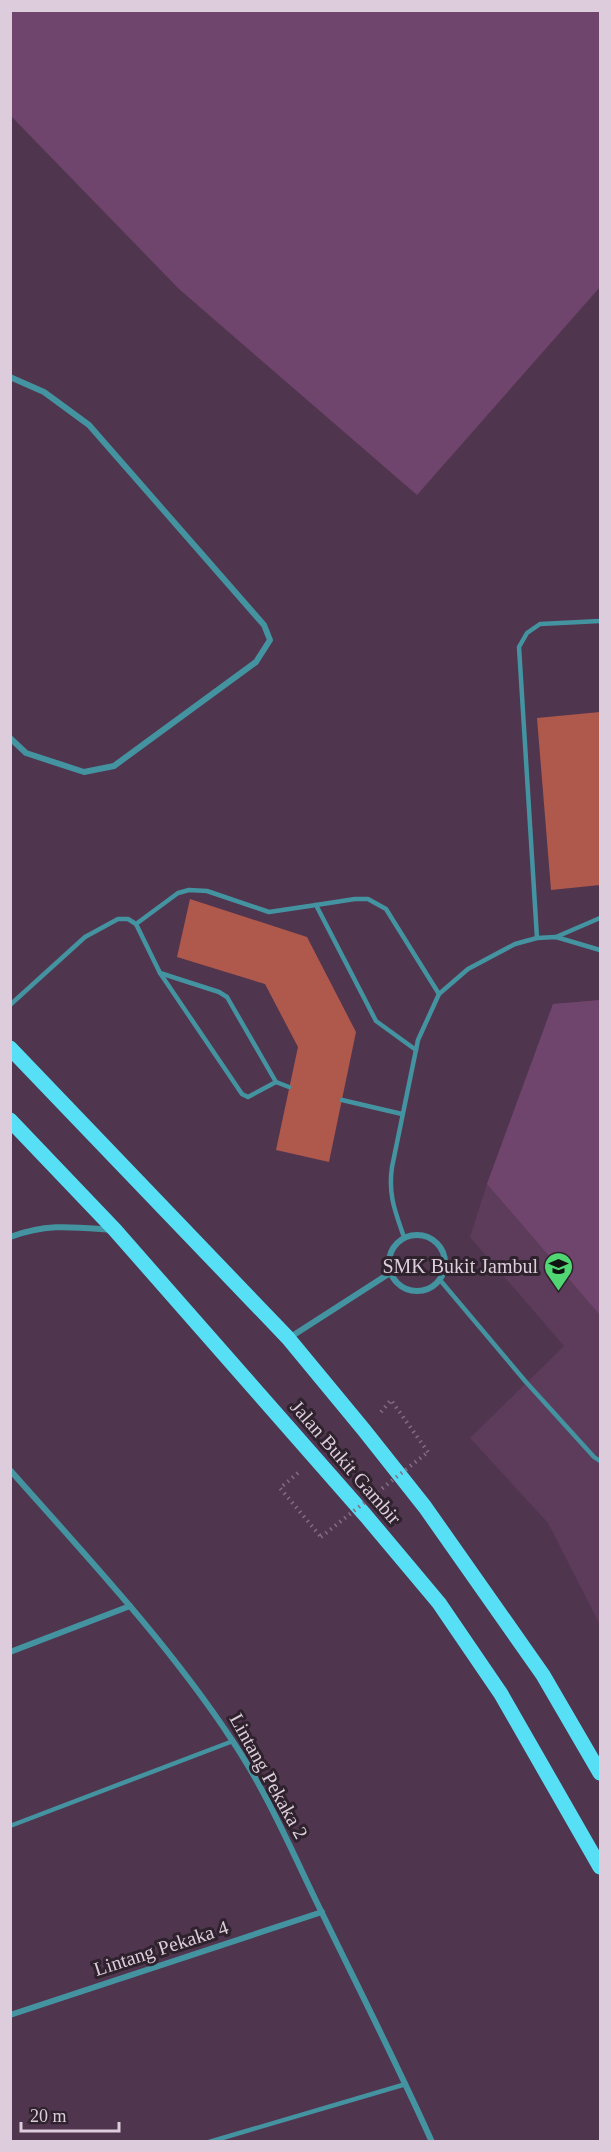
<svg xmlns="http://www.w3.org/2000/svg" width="611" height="2152" font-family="Georgia,serif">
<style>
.built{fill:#5d3b5a}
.green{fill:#70456d}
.building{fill:#af584c}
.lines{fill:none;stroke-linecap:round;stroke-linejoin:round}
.path{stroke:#846d82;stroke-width:4;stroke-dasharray:1.5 4.5;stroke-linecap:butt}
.lane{stroke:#4493a0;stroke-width:4.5}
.street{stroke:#4493a0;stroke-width:6}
.primary{stroke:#57e0f5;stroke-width:15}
.path-bridge{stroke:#846d82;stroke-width:4;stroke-dasharray:1.5 4.5;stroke-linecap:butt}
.labels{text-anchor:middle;stroke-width:6;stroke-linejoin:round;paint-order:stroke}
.poi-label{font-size:20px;fill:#ddccdb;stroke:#2e222d;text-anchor:end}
.street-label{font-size:20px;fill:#ddccdb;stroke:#2e222d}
</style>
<rect width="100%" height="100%" fill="#50354e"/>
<polygon class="built" points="600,1000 600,1625 548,1523 470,1438 564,1346 470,1237 487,1184 553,1004"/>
<g class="green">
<polygon points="11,10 600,11 600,287 417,495 179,289 11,116"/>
<polygon points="600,1000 600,1315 487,1184 553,1004"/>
</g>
<g class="building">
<polygon points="600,712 600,885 551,890 537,718"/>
<polygon points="190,899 307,937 356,1032 329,1162 276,1150 298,1047 265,984 177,957"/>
</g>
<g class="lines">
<g class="path">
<polyline points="381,1412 391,1400 428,1452"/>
<polyline points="298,1473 280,1488 321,1537"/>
</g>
<g class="lane">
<polyline points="316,905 355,899 368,899 386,909 439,994"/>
<polyline points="136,924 178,893 189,890 207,891 269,912 316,905 376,1021 416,1050"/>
<polyline points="556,937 600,918"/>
<polyline points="537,938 519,647 527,633 540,624 600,621"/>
<polyline points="160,973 219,992 227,997 276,1082 289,1087"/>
<polyline points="10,1005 85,937 118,919 128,919 136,924 160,973 242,1094 248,1097 276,1082"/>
<polyline points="342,1100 402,1114"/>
<path d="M 404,1237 C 395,1211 388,1195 392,1167 L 418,1040 L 439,994 L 468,969 L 515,944 L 537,938 L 556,937 L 600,950"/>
<polyline points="440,1280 526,1382 594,1457 600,1461"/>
<polyline points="10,1826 233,1741"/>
<polyline points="209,2142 406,2084"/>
</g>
<g class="street">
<polyline points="10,377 44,392 89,425 264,625 270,640 256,662 114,766 84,772 26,753 10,738"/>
<circle cx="417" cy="1263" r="28"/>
<path d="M 10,1237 C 48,1223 73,1227 112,1230"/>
<polyline points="289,1338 390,1273"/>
<path d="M 10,1470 C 87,1557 168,1643 232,1740 C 268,1794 293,1854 322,1913 C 359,1989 397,2064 432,2142"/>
<polyline points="10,1652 130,1606"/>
<polyline points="10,2015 322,1912"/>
</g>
<g class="primary">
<polyline points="10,1048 288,1338 364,1430 425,1507 543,1675 600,1773"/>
<polyline points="10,1120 115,1230 366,1516 439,1603 501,1694 600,1867"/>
</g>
<polyline class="path-bridge" points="321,1537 428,1452"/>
</g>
<defs>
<symbol id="school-pin" viewBox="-11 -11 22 30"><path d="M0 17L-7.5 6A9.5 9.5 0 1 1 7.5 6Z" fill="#51d674" stroke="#2e222d"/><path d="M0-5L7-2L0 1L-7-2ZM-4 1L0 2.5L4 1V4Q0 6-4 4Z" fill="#111"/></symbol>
</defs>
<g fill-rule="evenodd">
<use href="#school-pin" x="542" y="1250" width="33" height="45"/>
</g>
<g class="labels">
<g class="poi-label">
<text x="538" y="1273">SMK Bukit Jambul</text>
</g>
<g class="street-label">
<text transform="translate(346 1462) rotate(49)" y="7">Jalan Bukit Gambir</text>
<text transform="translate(269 1776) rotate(61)" y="7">Lintang Pekaka 2</text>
<text transform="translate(161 1948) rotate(-18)" y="7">Lintang Pekaka 4</text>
</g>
</g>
<rect width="611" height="2152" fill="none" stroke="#ddccdb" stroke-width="24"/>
<path d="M21 2122v9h98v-9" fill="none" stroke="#ddccdb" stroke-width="3"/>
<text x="30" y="2122" font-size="18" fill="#ddccdb" stroke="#2e222d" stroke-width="4.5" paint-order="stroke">20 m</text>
</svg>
